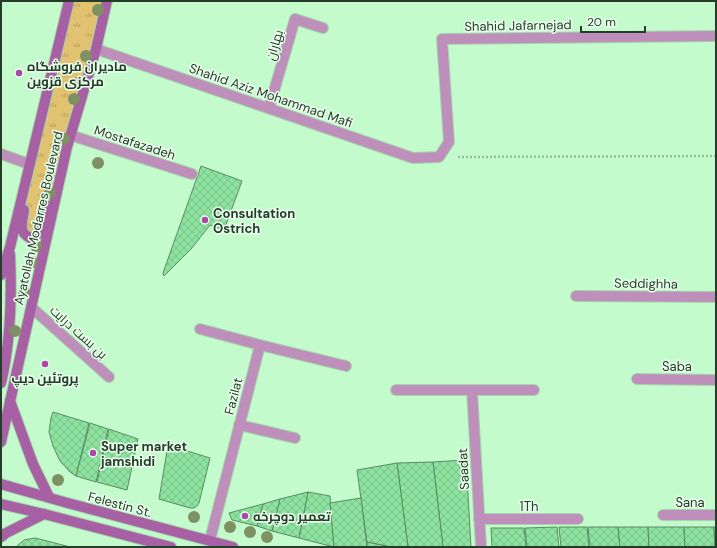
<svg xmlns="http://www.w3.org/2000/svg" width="717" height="548" font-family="'DM Sans',Cairo,sans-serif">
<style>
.grass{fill:url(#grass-tufts)}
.building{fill:url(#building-cross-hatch);stroke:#588c63}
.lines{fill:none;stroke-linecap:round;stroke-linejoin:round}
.service-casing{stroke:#a4d5ac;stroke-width:12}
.minor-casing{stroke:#a4d5ac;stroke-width:12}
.secondary-casing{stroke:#a4d5ac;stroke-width:12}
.path{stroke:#92be99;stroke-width:2.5;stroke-dasharray:2 2;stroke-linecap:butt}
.service{stroke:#bf8fbb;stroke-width:10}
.minor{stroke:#bf8fbb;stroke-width:10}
.secondary{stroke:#a760a3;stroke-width:10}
.tree{fill:#7f9063}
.poi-dot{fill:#ad45a8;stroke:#e9ffec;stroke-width:1.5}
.labels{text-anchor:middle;stroke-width:3;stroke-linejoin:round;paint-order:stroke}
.street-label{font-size:13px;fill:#263c2a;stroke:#e9ffec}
.poi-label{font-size:13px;font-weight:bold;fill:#263c2a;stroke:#e9ffec;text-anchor:start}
</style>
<defs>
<pattern id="grass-tufts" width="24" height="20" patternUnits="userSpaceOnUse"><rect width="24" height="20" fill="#e1c270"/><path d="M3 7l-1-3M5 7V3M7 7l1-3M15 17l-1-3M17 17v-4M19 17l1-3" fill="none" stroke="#b69f5c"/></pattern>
<pattern id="building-cross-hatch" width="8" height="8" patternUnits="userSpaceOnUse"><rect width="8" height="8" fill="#8ce29e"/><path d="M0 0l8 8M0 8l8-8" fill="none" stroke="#79c388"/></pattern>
</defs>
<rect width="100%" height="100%" fill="#c4fbcd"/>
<polygon class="grass" points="69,1 107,1 67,147 38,234 34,237 21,230 34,142"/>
<g class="building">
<polygon points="201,166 242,181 224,230 210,225 191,249 164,276 163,273"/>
<polygon points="53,412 89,423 76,476 70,472 60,461 53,446 49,432 51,418"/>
<polygon points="90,423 108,429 96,482 76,476"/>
<polygon points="109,429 138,439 127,490 97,482"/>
<polygon points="168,445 210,458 199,503 197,506 194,508 190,508 159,499"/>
<polygon points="466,460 471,547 443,547 433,462"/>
<polygon points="433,462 443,547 408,547 397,463"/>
<polygon points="397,463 408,547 391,547 367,542 357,470"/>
<polygon points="308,492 330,496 334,547 299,538"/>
<polygon points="308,492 299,538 272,531 280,499"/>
<polygon points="361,498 367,547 334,547 330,503"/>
<polygon points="280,499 272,531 257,526 263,504"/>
<polygon points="263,504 257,526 232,520 229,513"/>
<polygon points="557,527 559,547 527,547 525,528"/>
<polygon points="559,527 587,527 589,547 561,547"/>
<polygon points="588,527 618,527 620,547 590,547"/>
<polygon points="618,527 648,527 649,547 620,547"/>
<polygon points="648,527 684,527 685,547 649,547"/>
<polygon points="684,527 714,527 715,547 685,547"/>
<polygon points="714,527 716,527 716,547 715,547"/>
<polygon points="491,528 524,528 526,547 492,547"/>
<polygon points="35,538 55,543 70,547 16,547 24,540"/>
<polygon points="367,542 391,547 367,547"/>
</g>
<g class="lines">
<defs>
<g id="service">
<polyline points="269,108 295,19 323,28"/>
<polyline points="576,296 716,297"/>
<polyline points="31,307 109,377"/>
<polyline points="200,329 260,345"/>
<polyline points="396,390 534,390"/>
<polyline points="472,390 481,547"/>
<polyline points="239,425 295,438"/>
<polyline points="479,519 578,519"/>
</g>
<g id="minor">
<polyline points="96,49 413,158 439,157 449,142 442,39 716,36"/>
<polyline points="70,135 192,174"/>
<polyline points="1,154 29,164"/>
<polyline points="637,379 716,380"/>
<polyline points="663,515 716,515"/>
<polyline points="210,540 260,345 346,366"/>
</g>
<g id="secondary">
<path d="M 24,210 C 23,222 17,231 30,238 L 38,234 L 48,206"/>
<polyline points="1,275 10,247 69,1"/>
<path d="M 1,383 C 11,341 12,298 10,254"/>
<polyline points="10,401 33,464 49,497"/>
<polyline points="1,442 67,147 96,49 107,1"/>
<polyline points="1,484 64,502 233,547"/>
<polyline points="1,504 44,514 171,547"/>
<polyline points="1,537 6,533 44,514"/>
</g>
</defs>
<use href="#service" class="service-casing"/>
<use href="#minor" class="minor-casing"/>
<use href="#secondary" class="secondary-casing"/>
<polyline class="path" points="458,157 716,156"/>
<use href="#service" class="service"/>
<use href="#minor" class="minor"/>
<use href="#secondary" class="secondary"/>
</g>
<g class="tree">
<circle cx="98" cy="10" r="6"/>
<circle cx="86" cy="56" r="6"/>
<circle cx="78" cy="83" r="6"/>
<circle cx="74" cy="99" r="6"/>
<circle cx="64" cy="139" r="6"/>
<circle cx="98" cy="163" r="6"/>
<circle cx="50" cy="193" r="6"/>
<circle cx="36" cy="246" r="6"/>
<circle cx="32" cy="262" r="6"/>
<circle cx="24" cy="292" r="6"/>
<circle cx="15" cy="331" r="6"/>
<circle cx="58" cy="480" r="6"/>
<circle cx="194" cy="517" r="6"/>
<circle cx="230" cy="527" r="6"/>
<circle cx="250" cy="532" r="6"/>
<circle cx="267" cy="537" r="6"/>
</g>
<g class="poi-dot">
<circle cx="19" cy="73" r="4"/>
<circle cx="205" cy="220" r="4"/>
<circle cx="45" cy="364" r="4"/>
<circle cx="93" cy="453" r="4"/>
<circle cx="245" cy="516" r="4"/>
</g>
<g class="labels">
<g class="street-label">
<text transform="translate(518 25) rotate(-1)" y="5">Shahid Jafarnejad</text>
<text transform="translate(274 45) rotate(-74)" y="5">بهاران</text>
<text transform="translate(271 95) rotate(19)" y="5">Shahid Aziz Mohammad Mafi</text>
<text transform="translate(135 142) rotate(18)" y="5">Mostafazadeh</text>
<text transform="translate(38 218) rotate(-77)" y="5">Ayatollah Modarres Boulevard</text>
<text transform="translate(646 283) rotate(1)" y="5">Seddighha</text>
<text transform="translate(79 332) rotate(42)" y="5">بن بست درایت</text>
<text x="677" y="371">Saba</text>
<text transform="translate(233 396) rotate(-75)" y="5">Fazilat</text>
<text transform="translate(463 469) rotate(-93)" y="5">Saadat</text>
<text x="690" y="507">Sana</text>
<text transform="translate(120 504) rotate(15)" y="5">Felestin St.</text>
<text x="529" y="511">1Th</text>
</g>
<g class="poi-label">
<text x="27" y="71">مادیران فروشگاه<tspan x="27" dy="15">مرکزی قزوین</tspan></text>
<text x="213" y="218">Consultation<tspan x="213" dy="15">Ostrich</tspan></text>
<text x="45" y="383" text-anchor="middle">پروتئین دیپ</text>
<text x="101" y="451">Super market<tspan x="101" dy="15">jamshidi</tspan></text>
<text x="253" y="521">تعمیر دوچرخه</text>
</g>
</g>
<rect width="717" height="548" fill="none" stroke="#263c2a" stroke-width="4"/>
<path d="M581 26v6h64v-6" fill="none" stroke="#263c2a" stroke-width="2"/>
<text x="587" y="26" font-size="12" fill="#263c2a" stroke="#e9ffec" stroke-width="3" paint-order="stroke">20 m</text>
</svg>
